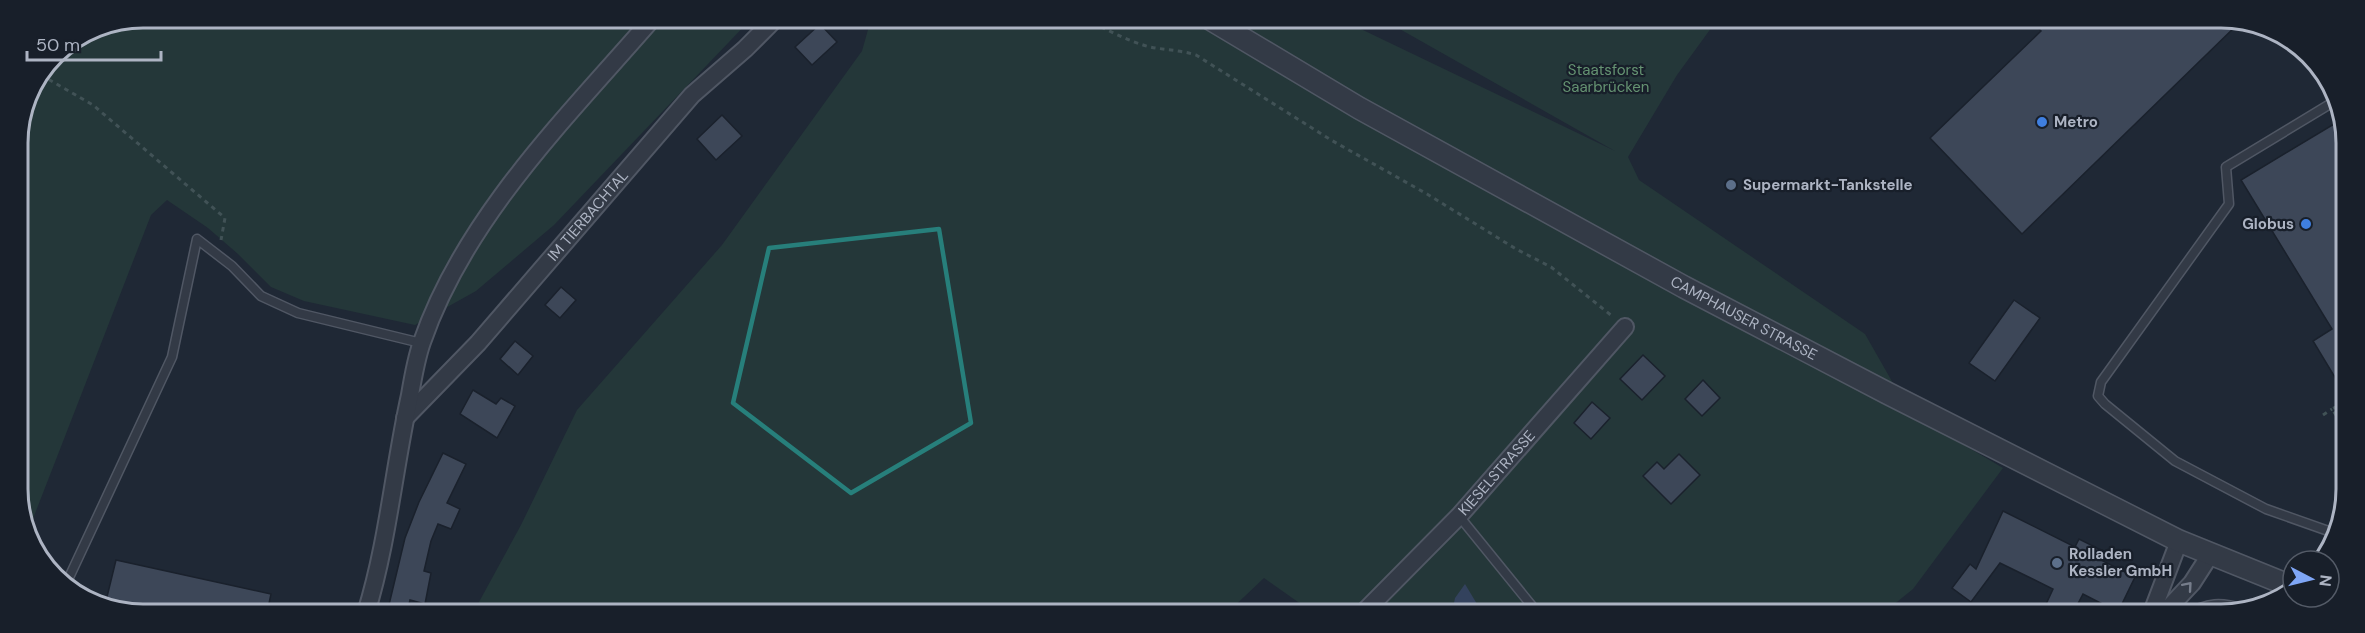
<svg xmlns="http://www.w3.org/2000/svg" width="2365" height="633" font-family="'DM Sans',sans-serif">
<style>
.green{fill:#243739}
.water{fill:#33425d}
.building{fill:#3d4758;stroke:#1a212c;stroke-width:1.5}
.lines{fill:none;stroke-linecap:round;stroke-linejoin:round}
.service-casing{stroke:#505764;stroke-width:11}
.minor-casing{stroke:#505764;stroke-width:20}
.tertiary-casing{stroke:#505764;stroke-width:24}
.path{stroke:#415256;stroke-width:3;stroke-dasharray:4.5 4.5;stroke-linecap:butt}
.service{stroke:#333a46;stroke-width:8}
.minor{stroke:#333a46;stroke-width:16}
.tertiary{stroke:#333a46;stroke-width:21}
.oneway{stroke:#767d8b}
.marked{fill:none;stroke:#277f7b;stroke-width:4.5;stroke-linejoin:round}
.shop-dot{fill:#3f7fe0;stroke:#181f2a;stroke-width:2}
.service-dot{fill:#5c6f8a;stroke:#181f2a;stroke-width:2}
.labels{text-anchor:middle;stroke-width:4.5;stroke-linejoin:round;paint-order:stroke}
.park-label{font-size:15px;fill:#659372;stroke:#181f2a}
.poi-label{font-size:15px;font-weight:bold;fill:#adb4c3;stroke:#181f2a;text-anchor:start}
.street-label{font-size:15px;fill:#adb4c3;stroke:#181f2a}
.rim{fill:none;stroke:#adb4c3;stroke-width:3}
</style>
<rect width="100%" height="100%" fill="#1f2835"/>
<g class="green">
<polygon points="144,18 751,19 554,225 476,291 415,325 304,301 271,287 238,254 208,228 167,200 151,215 29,529 20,514 18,136 28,95 55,55 96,27"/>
<polygon points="871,19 1340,19 1615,151 1382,19 1717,20 1677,75 1628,157 1639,180 1865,334 1910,413 2003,468 1913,589 1882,614 1315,614 1264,578 1226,614 473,613 521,525 577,410 722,245 862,51"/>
</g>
<polygon class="water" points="1465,584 1483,614 1441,614 1453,608 1455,598"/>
<g class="building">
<polygon points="2031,20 2242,20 2022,234 1930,138 2041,31"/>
<polygon points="820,24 837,42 812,65 795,47"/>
<polygon points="722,115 742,136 716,160 697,139"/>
<polygon points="2344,118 2345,119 2345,394 2313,341 2332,329 2241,180"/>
<polygon points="561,287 576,300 560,318 545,305"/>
<polygon points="2014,300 2040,318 1995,381 1969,363"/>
<polygon points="515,341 533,356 518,375 500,359"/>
<polygon points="1643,355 1665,376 1642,400 1620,379"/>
<polygon points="1703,380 1720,398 1702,416 1685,399"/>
<polygon points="473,390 496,404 501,398 515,406 497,438 460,414"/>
<polygon points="1592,402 1610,418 1591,439 1574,423"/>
<polygon points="443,453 466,464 447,503 460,509 451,529 438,524 431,541 424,571 431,573 425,604 410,600 407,613 387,613 405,538 419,502"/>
<polygon points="1679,454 1700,475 1671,504 1643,476 1657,462 1664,469"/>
<polygon points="2003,511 2075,547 2079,539 2103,551 2099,559 2135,577 2118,612 2083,594 2072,615 2041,615 2053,589 2000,563 1971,602 1952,588 1970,564 1976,569"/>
<polygon points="116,560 271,594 267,613 119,613 105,605"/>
</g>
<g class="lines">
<defs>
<g id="service">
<polyline points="1459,516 1532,606"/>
<polyline points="2334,533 2266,509 2175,461 2105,404 2098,396 2101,382 2229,204 2226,167 2335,101"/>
<polyline points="66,584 172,357 197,239 232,266 261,296 298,313 421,343"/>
<path d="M 2188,615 C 2206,602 2222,602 2243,609"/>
</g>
<g id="minor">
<path id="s1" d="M 405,418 L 478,343 L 692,95 L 745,49 L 775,19"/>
<path d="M 366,613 C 388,542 394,467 410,395 C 413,377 416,359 422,342 C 465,217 567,117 652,19"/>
<path id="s2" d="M 1362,614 L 1459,516 L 1625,327"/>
<polyline points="2151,615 2179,541"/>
<polyline points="2162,615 2192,583 2210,555"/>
</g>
<g id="tertiary">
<path id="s3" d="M 1210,19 L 1359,108 L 1684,287 L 1887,393 L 2179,541 L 2293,587"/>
</g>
</defs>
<use href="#service" class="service-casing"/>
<use href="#minor" class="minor-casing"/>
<use href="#tertiary" class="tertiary-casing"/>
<g class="path">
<path d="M 1085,19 C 1106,29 1127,41 1150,47 C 1165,50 1180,50 1196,55 L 1331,140 L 1427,194 L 1516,249 L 1551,267 L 1612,316"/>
<polyline points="41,75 93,105 225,218 221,240"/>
<polyline points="2345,402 2332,409 2345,429"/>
<polyline points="2323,415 2332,409"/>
</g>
<use href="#service" class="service"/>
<use href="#minor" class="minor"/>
<use href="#tertiary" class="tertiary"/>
</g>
<defs><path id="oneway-chevron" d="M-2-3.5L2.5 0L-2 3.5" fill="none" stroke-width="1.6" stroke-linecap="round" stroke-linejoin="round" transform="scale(1.5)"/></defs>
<use class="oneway" href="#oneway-chevron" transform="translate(2188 586) rotate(-49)"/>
<path class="marked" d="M 939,229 L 971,423 L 851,493 L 733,403 L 769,248 Z"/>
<g class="shop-dot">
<circle cx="2042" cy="122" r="6"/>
<circle cx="2306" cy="224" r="6"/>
</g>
<g class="service-dot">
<circle cx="1731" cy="185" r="6"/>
<circle cx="2057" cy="563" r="6"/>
</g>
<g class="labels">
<g class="park-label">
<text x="1606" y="75">Staatsforst<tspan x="1606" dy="17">Saarbrücken</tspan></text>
</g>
<g class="poi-label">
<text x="2054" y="127">Metro</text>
<text x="1743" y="190">Supermarkt-Tankstelle</text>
<text x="2294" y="229" text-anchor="end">Globus</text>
<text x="2069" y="559">Rolladen<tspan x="2069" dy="17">Kessler GmbH</tspan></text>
</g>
<g class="street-label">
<text dy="5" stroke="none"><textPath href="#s1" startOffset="273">IM TIERBACHTAL</textPath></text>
<text dy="5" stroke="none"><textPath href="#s3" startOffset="612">CAMPHAUSER STRASSE</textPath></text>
<text dy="5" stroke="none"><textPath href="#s2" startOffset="195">KIESELSTRASSE</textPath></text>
</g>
</g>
<path d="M0 0H2365V633H0ZM143 28H2221A115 115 0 0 1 2336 143V489A115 115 0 0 1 2221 604H143A115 115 0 0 1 28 489V143A115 115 0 0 1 143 28Z" fill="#181f2a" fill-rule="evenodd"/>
<path class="rim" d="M143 28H2221A115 115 0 0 1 2336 143V489A115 115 0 0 1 2221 604H143A115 115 0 0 1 28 489V143A115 115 0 0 1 143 28Z"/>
<g transform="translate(2311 579) rotate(97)"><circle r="28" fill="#181f2a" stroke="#545b67" stroke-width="1.5"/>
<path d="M0-4.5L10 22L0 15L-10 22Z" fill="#7fa6f6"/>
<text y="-9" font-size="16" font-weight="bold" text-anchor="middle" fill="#adb4c3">N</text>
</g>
<path d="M27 51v9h134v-9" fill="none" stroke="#adb4c3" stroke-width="3"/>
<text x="36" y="51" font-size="18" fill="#adb4c3" stroke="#181f2a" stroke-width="4.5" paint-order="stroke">50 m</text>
</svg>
